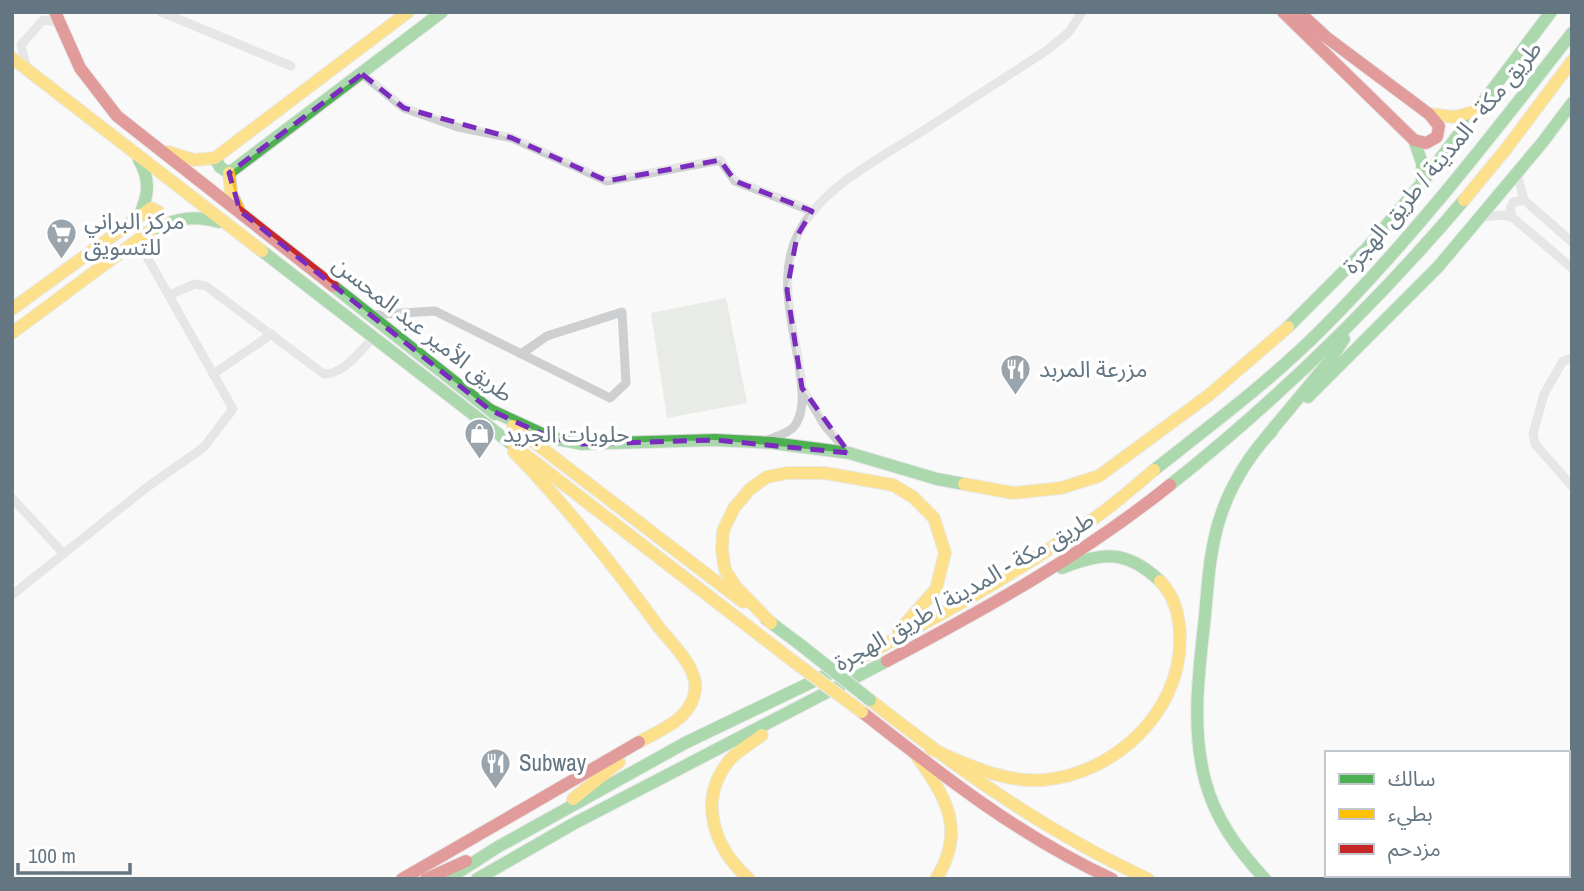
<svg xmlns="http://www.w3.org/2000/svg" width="1584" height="891" font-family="'Archivo Narrow','Noto Sans Arabic',sans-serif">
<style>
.pitch{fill:#e8ebe6}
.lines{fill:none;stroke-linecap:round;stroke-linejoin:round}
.fast-casing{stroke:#d5d6d7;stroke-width:14}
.slow-casing{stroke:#d5d6d7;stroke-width:14}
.jam-casing{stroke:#d5d6d7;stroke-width:14}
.street{stroke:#cecfd0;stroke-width:9}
.fast{stroke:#4caf50;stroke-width:12}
.slow{stroke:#ffc107;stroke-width:12}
.jam{stroke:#c62828;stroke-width:12}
.fast-bridge-casing{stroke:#d5d6d7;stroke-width:14;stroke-linecap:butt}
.slow-bridge-casing{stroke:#d5d6d7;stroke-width:14;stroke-linecap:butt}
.fast-bridge{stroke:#4caf50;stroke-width:12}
.slow-bridge{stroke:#ffc107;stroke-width:12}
.marked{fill:none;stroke:#7b2cbf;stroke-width:5;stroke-dasharray:14 9;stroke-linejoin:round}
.labels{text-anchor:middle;stroke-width:7;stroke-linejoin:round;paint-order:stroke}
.street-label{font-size:23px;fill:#657683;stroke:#fff}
.poi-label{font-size:23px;fill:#657683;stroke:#fff;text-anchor:start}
</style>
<rect width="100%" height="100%" fill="#f9f9f9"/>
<polygon class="pitch" points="726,298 747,403 667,418 651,313"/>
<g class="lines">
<defs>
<g id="fast">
<polyline points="1414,140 1422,163 1422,184"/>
<polyline points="215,158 220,167 229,173 442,12"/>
<path d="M 139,160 C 150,179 149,194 140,214"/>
<path d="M 156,228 C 178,218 195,215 219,222"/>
<polyline points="262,251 514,446"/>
<polyline points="333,286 495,414"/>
<polyline points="1288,327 1367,248 1421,184 1551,12"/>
<polyline points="1308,397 1438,267 1542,143 1572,103"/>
<polyline points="490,410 551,438 582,444 715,440 772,443 849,453 937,479 964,484"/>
<polyline points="1267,436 1331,359 1344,339"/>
<path d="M 1154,470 C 1211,425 1270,381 1321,330 C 1413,238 1492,135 1572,33"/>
<path d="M 1170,485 C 1277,400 1375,305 1464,200"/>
<path d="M 1062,568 C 1103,552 1126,549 1160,581"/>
<polyline points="766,619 802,646"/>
<polyline points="448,879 496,848 685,743 841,668"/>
<polyline points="477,879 573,824 887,661"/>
<path d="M 1265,879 C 1238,850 1215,819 1205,780 C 1191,727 1199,670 1205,616 C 1208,581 1210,545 1222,512 C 1232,483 1251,453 1272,431"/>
</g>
<g id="slow">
<polyline points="12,58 262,251"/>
<polyline points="1429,114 1454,117 1477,111"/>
<polyline points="168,152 194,160 215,158 408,12"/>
<polyline points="229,173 231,194 238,208"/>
<polyline points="1464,200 1506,149 1572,61"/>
<polyline points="12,309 151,208 159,212 163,221 12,333"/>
<polyline points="513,426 743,602"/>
<polyline points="514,446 793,661"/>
<path d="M 514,452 C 567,506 613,565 658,626 C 671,643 698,667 695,690 C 692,719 660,730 639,742"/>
<polyline points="964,484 1013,493 1061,488 1099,476 1209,395 1288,327"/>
<polyline points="771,623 736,587 725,570 722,550 723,531 734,508 750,489 767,477 787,473 825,473 893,485 913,497 934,518 945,553 936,589 899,631"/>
<path d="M 841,668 C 928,622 1016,575 1096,517 C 1116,503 1135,486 1154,470"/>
<path d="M 870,700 C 958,769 1046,832 1148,879"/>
<path d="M 931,749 C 967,764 1003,783 1043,780 C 1114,774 1180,713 1180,640 C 1180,619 1175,596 1160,581"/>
<path d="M 916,755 C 946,797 967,830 936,879"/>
<polyline points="573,799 619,762"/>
<path d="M 749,879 C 715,849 697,802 728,762 C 736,751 751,744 762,735"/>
</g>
<g id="jam">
<polyline points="55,12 80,68 117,116 333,286"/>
<polyline points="1283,12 1414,140 1426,143 1437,137 1439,126 1429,114 1326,37 1299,12"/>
<path d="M 887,661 C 985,609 1083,555 1170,485"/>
<path d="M 862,712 C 942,775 1019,836 1112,879"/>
<polyline points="402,879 639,742"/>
<polyline points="426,879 466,861"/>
</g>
</defs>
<use href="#fast" class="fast-casing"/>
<use href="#slow" class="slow-casing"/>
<use href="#jam" class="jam-casing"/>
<g class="street">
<polyline points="161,12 291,66"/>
<polyline points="27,69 21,45 43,20 59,22"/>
<polyline points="362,74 404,108 458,127 512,138 607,181 720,160 735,181 812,211"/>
<polyline points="1517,173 1524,200 1572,242"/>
<polyline points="1480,217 1503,215 1512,217 1572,268"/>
<polyline points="1512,217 1510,209 1513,202 1524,200"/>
<path d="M 169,295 L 195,284 L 206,286 L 324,374 C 345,374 360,350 374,337"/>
<polyline points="370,315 435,311 610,398 626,383 622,312 547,336 521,354"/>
<polyline points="1572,358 1563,361 1544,394 1533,434 1535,444 1572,486"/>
<polyline points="213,374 272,334"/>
<polyline points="803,389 825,426 849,453"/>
<path d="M 766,441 C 776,436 792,433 797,422 C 806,405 801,382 799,364 C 792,322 778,275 798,234 C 823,185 880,159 924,130 C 966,103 1007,76 1049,49 L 1069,32 L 1082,12"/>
<polyline points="12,498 64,554"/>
<polyline points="12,595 146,488 204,447 233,409 138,241"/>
</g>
<use href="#fast" class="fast"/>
<use href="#slow" class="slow"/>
<use href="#jam" class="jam"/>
<defs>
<polyline id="fast-bridge" points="802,646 870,700"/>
<polyline id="slow-bridge" points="793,661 862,712"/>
</defs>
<use href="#fast-bridge" class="fast-bridge-casing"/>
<use href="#slow-bridge" class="slow-bridge-casing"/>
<use href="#fast-bridge" class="fast-bridge"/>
<use href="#slow-bridge" class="slow-bridge"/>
</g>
<path d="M0 0H1584V891H0ZM 362,74 L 404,108 L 512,138 L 607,181 L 720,160 L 735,181 L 812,211 L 797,236 L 787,290 L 802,388 L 849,453 L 715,440 L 582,444 L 551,438 L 490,410 L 240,211 L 229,173 Z" fill="#f9f9f9" fill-opacity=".55" fill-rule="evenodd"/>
<path class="marked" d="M 362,74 L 404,108 L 512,138 L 607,181 L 720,160 L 735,181 L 812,211 L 797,236 L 787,290 L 802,388 L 849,453 L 715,440 L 582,444 L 551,438 L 490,410 L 240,211 L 229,173 Z"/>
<defs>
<symbol id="supermarket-pin" viewBox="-11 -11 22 30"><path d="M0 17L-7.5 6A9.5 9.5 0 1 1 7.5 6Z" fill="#99a4ac" stroke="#fff"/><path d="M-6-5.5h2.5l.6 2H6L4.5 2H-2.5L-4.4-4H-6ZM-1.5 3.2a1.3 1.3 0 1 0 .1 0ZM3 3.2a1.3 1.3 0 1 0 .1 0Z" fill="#fff"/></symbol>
<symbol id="restaurant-pin" viewBox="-11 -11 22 30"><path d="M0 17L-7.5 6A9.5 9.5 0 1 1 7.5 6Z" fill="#99a4ac" stroke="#fff"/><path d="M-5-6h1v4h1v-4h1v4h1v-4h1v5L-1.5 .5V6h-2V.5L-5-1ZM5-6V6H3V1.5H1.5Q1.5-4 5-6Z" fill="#fff"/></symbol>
<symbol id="shop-pin" viewBox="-11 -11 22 30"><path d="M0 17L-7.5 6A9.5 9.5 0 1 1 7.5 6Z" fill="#99a4ac" stroke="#fff"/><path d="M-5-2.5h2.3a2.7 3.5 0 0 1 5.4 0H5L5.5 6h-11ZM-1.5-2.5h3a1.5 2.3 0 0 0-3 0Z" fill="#fff"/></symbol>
</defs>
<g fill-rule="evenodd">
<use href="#supermarket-pin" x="44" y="216" width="35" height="47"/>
<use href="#restaurant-pin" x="998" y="352" width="35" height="47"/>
<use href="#shop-pin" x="462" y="416" width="35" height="47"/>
<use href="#restaurant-pin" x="478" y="746" width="35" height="47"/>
</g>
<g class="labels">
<g class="street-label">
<text transform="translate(1442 157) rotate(-50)" y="8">طريق مكة - المدينة / طريق الهجرة</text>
<text transform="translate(423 329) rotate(38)" y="8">طريق الأمير عبد المحسن</text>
<text transform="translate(964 591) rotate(-30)" y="8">طريق مكة - المدينة / طريق الهجرة</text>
</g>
<g class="poi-label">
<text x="84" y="229">مركز البراني<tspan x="84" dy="26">للتسويق</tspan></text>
<text x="1039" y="377">مزرعة المربد</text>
<text x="503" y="442">حلويات الجريد</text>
<text x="519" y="771">Subway</text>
</g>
</g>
<rect width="1584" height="891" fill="none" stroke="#657683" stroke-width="28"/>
<rect x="1325" y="751" width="245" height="126" fill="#ffffff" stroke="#c1c8cd" stroke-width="2"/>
<rect x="1339" y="774" width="35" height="10" fill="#4caf50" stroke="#c1c8cd" stroke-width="2"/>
<text x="1388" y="786" font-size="21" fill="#657683">سالك</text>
<rect x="1339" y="809" width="35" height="10" fill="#ffc107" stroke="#c1c8cd" stroke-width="2"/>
<text x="1388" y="821" font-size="21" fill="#657683">بطيء</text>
<rect x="1339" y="844" width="35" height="10" fill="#c62828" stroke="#c1c8cd" stroke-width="2"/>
<text x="1388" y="856" font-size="21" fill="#657683">مزدحم</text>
<path d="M18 863v10h112v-10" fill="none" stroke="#657683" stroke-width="3.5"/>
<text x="28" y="863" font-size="21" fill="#657683" stroke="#ffffff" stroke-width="5" paint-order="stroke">100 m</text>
</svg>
